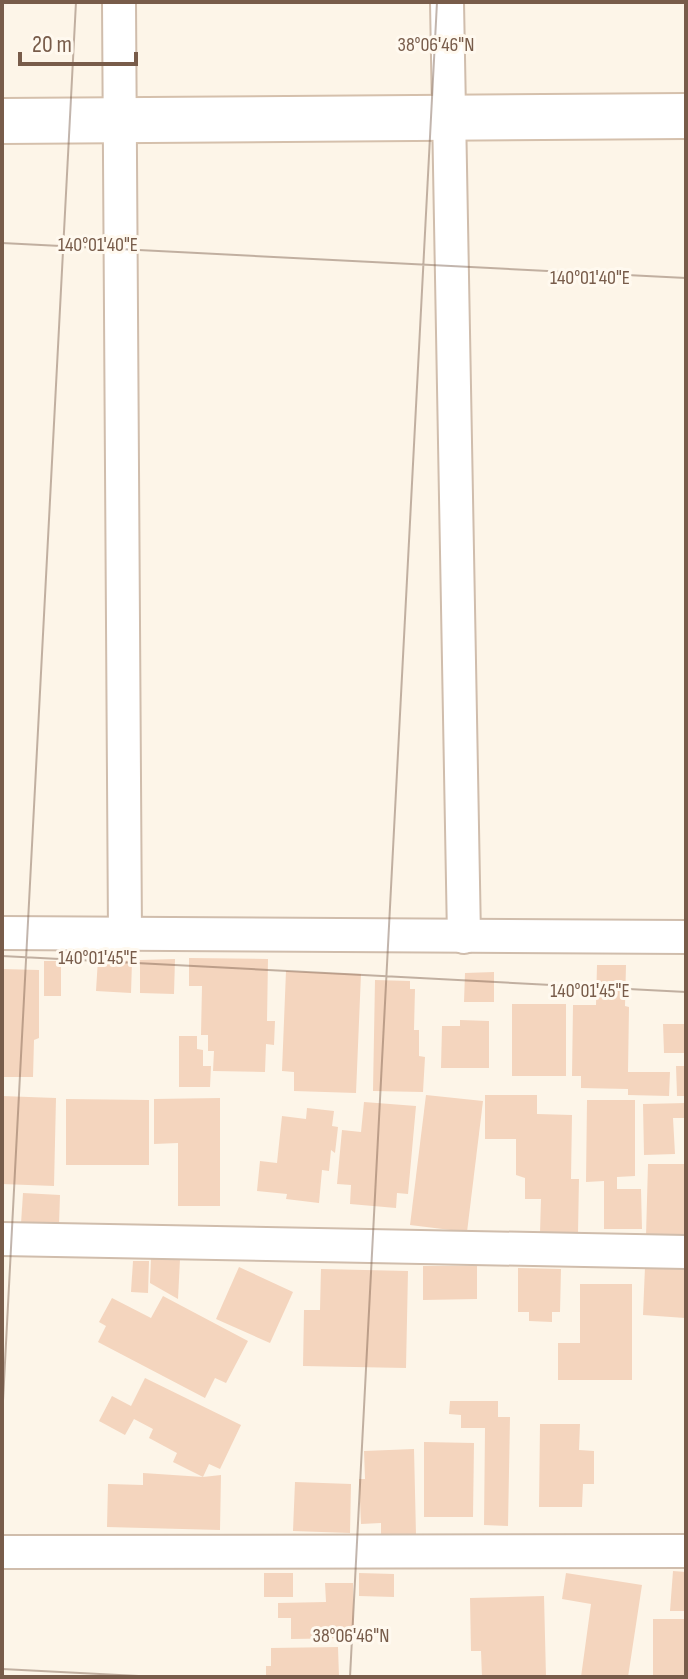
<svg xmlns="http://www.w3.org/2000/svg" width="688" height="1679" font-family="'Sofia Sans Condensed',sans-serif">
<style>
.building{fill:#f4d5be}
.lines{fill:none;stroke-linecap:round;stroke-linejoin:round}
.street-casing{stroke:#d0bdac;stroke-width:36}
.secondary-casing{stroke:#d5c0ac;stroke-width:48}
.street{stroke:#fff;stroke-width:32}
.secondary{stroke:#fff;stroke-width:44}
.ticks{fill:none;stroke:#785c4a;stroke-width:2;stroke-opacity:0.45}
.ticks-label{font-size:20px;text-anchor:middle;fill:#785c4a;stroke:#fff9ef;stroke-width:6;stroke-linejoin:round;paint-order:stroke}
</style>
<rect width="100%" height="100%" fill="#fdf5e8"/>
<g class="building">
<polygon points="189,958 268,959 267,1021 275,1021 274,1045 266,1044 265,1072 213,1071 214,1051 208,1051 208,1035 201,1035 202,986 189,986"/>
<polygon points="98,959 132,961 131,993 96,991"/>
<polygon points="175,959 174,994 140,993 140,960"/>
<rect x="44" y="961" width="17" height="35"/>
<polygon points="597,965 626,965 625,1006 629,1007 628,1072 670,1072 669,1096 628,1095 628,1089 581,1088 581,1076 572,1076 573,1005 596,1005"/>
<polygon points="2,969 39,970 39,1038 34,1040 33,1077 2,1077"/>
<polygon points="286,971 361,974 356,1093 294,1091 294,1072 282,1071"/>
<polygon points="494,972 494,1002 464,1002 465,973"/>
<polygon points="375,980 410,981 410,989 415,989 414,1030 419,1030 419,1056 425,1057 423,1092 373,1091"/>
<rect x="512" y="1004" width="54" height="72"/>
<polygon points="460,1020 489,1021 489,1068 441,1068 442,1026 460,1026"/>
<polygon points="663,1024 686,1024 686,1053 664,1053"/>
<polygon points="179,1036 197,1036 197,1049 203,1050 203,1066 211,1066 210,1087 179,1087"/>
<polygon points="676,1066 686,1066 686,1096 677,1096"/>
<polygon points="426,1095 483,1101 467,1232 410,1225"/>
<polygon points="485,1095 537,1095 537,1114 572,1115 571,1179 579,1179 578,1233 540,1233 541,1199 525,1199 525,1178 516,1175 516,1139 485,1139"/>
<polygon points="2,1096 56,1098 54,1186 2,1184"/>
<polygon points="220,1098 220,1206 178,1206 178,1143 154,1144 154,1099"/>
<polygon points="66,1099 149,1100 149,1165 66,1165"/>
<polygon points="587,1100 635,1100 635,1176 617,1177 617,1189 641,1189 642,1229 604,1229 604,1181 586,1182"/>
<polygon points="364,1102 416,1106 408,1194 397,1193 396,1208 350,1204 351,1185 337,1184 342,1130 361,1132"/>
<polygon points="686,1103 686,1118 673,1118 675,1154 644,1155 643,1104"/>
<polygon points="307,1108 334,1111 332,1126 338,1127 335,1153 331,1150 329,1171 322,1170 319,1203 286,1199 287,1194 257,1191 260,1161 277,1163 282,1116 306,1119"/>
<polygon points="648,1164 686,1164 686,1236 646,1236"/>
<polygon points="23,1193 60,1195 59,1225 21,1224"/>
<polygon points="151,1258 180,1259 178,1299 150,1283"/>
<polygon points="133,1261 149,1261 148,1293 131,1292"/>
<polygon points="423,1266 477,1266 477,1299 423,1300"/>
<polygon points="239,1267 293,1292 270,1343 216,1319"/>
<polygon points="645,1267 686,1268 685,1318 643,1315"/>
<polygon points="518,1268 561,1269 560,1312 552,1312 552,1322 529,1321 529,1312 518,1312"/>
<polygon points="321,1269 408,1271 406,1368 303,1366 304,1310 320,1310"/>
<polygon points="580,1284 632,1284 632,1380 558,1380 558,1343 580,1343"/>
<polygon points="163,1296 248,1341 226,1383 215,1378 205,1398 98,1342 106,1326 99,1322 112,1298 151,1318"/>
<polygon points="145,1378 241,1425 220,1469 209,1464 203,1477 173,1462 177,1453 149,1438 153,1429 134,1419 125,1435 99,1421 112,1396 131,1406"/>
<polygon points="450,1401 498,1401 498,1417 510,1417 508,1526 484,1525 485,1428 461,1428 461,1415 449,1414"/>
<polygon points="540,1424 580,1424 579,1450 594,1451 594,1484 583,1484 582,1507 539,1507"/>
<polygon points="424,1442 474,1443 473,1517 424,1517"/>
<polygon points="414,1449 416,1535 381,1536 381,1523 361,1524 359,1479 365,1479 364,1451"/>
<polygon points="143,1473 203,1477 221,1475 220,1530 107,1527 108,1484 143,1485"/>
<polygon points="295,1482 351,1484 350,1533 293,1531"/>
<polygon points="673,1571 686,1572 686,1611 670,1611"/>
<rect x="264" y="1573" width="29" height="24"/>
<polygon points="359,1573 394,1574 394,1597 359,1596"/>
<polygon points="566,1573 642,1585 628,1677 581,1677 591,1604 562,1599"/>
<polygon points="325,1583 353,1583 354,1638 291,1639 291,1618 278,1618 278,1603 326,1602"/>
<polygon points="544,1596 546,1677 482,1677 481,1651 471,1651 470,1598"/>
<rect x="653" y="1619" width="33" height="58"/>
<polygon points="338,1647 339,1677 266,1677 266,1666 271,1666 271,1648"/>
</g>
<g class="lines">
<defs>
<g id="street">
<polyline points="119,2 125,934"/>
<polyline points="447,2 464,937"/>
<polyline points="2,933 686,937"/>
<polyline points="2,1239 686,1252"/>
<polyline points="2,1552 686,1551"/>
</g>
<polyline id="secondary" points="2,121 686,116"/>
</defs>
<use href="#street" class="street-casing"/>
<use href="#secondary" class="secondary-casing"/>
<use href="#street" class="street"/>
<use href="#secondary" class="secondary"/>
</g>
<path class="ticks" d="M 2,243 L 686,278M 2,956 L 686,992M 2,1420 L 76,2M 2,1669 L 158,1677M 350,1677 L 437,2"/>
<g class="ticks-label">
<text x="436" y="51">38°06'46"N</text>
<text x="98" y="251">140°01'40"E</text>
<text x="590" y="284">140°01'40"E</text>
<text x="98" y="964">140°01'45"E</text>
<text x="590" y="997">140°01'45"E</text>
<text x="351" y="1642">38°06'46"N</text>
</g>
<rect width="688" height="1679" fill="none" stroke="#785c4a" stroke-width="8"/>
<path d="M20 52v12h116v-12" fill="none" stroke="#785c4a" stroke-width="4"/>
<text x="32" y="52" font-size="24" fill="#785c4a" stroke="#fff9ef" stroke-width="6" paint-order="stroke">20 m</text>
</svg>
